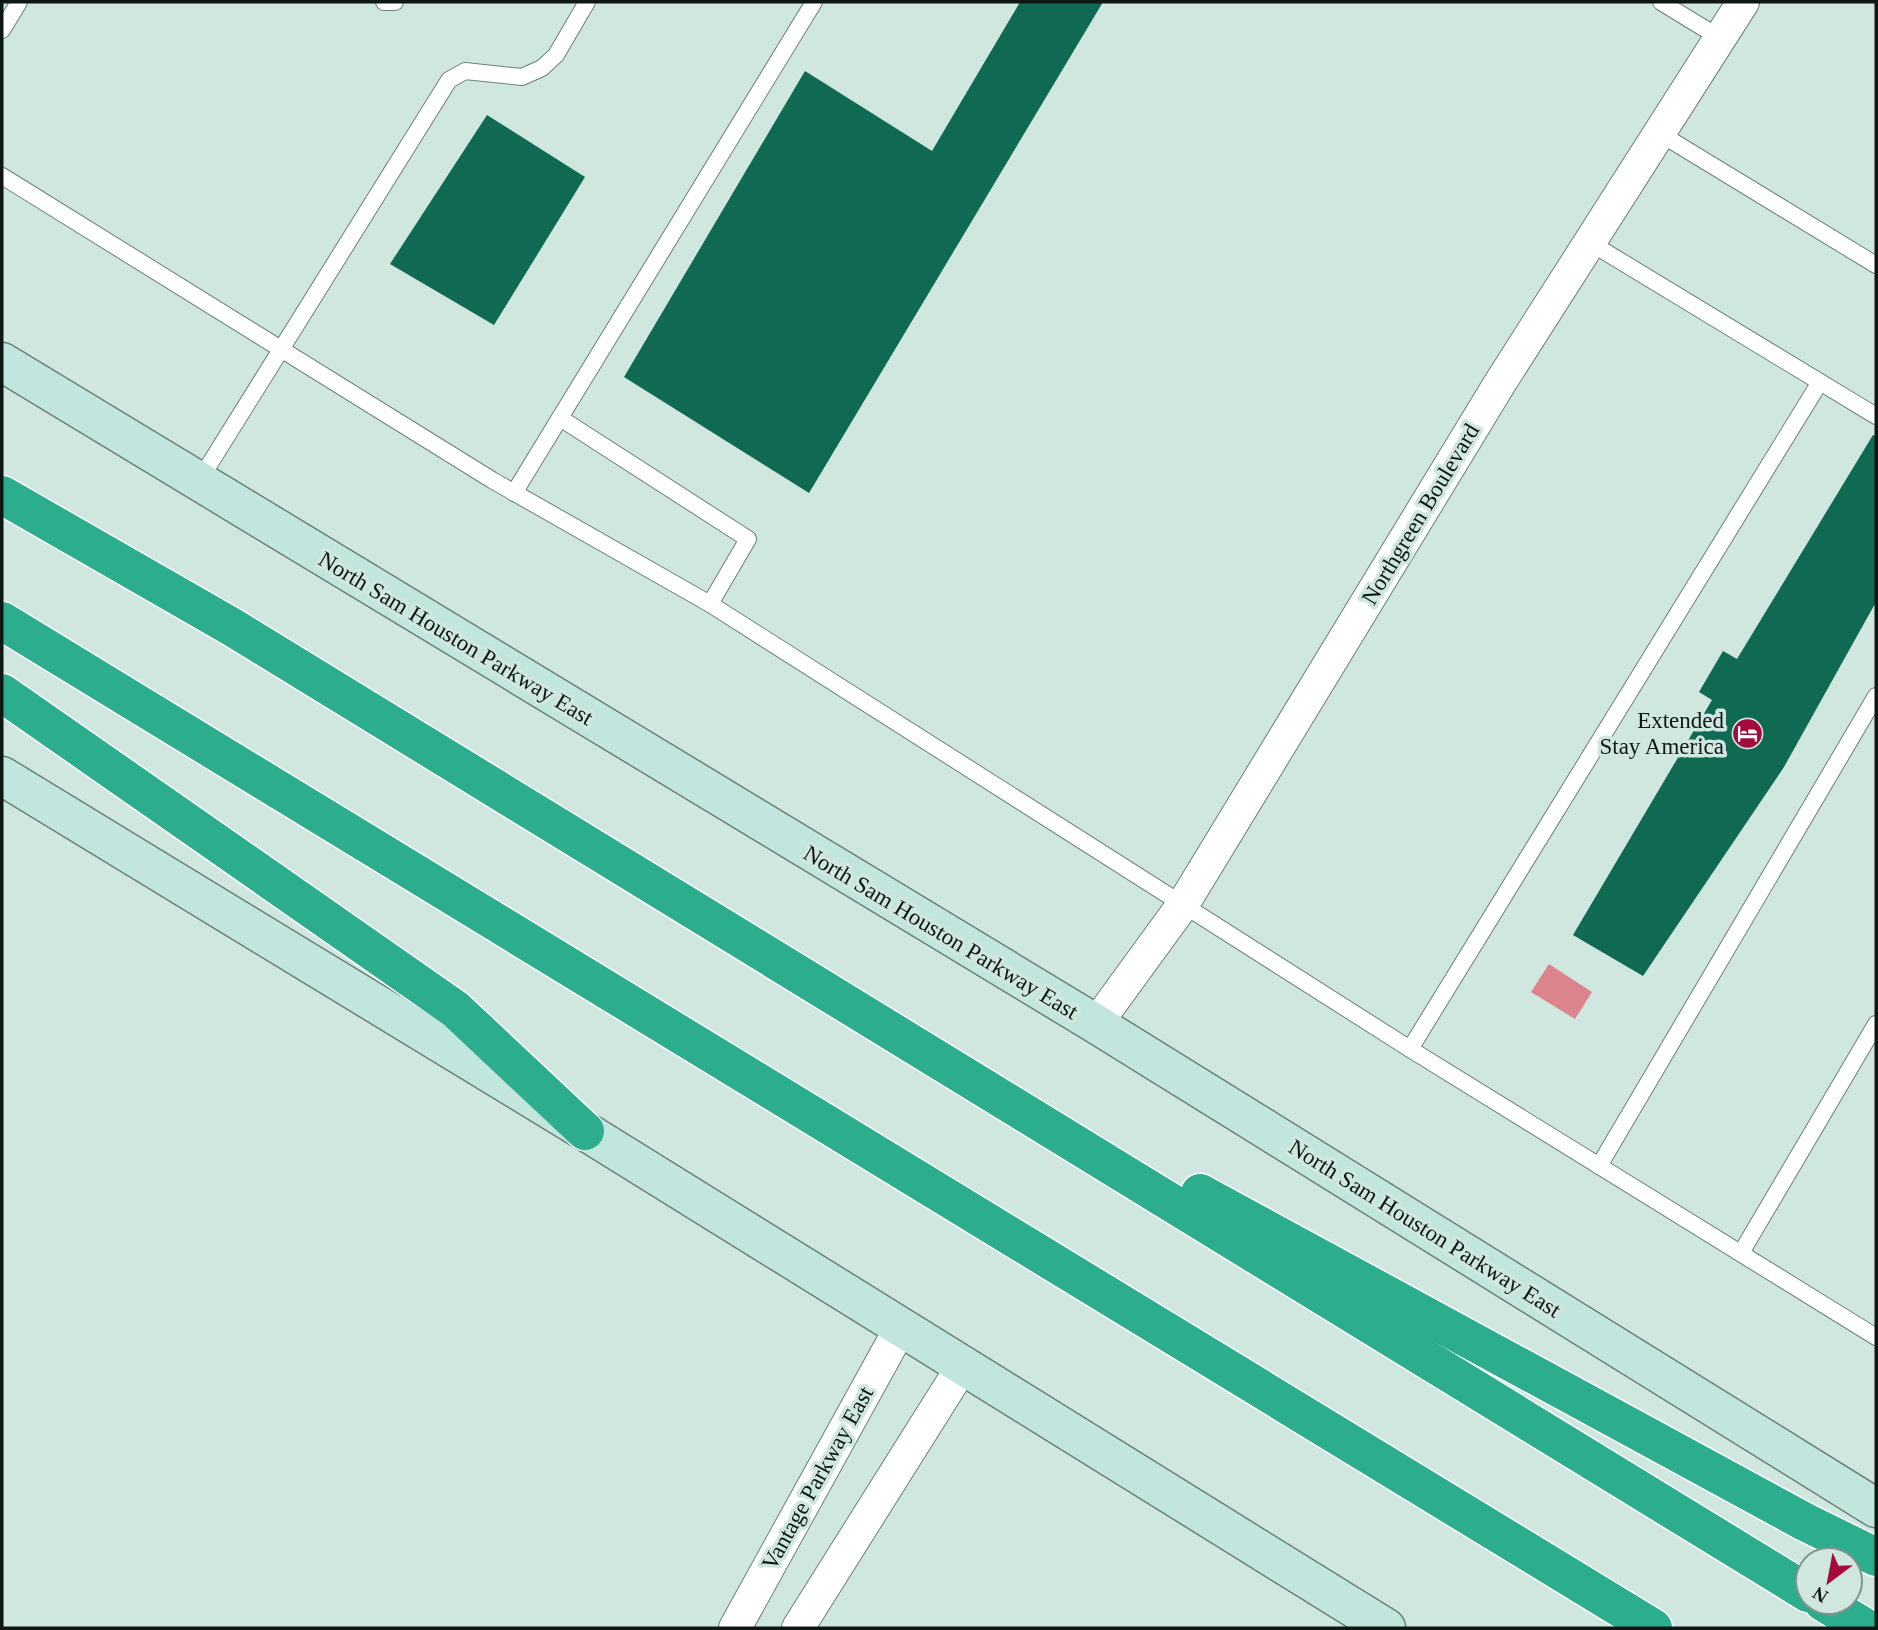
<svg xmlns="http://www.w3.org/2000/svg" width="1878" height="1630" font-family="Georgia,serif">
<style>
.water{fill:#db848e}
.building{fill:#106953}
.lines{fill:none;stroke-linecap:round;stroke-linejoin:round}
.service-casing{stroke:#6b8179;stroke-width:18}
.minor-casing{stroke:#6b8179;stroke-width:34}
.secondary-casing{stroke:#6b8179;stroke-width:41}
.motorway-casing{stroke:#fff;stroke-width:41}
.service{stroke:#fff;stroke-width:16}
.minor{stroke:#fff;stroke-width:32}
.secondary{stroke:#c0e6dd;stroke-width:38}
.motorway{stroke:#2cad8d;stroke-width:38}
.labels{text-anchor:middle;stroke-width:7;stroke-linejoin:round;paint-order:stroke}
.street-label{font-size:23px;fill:#0e1714;stroke:#cfe7de}
.poi-label{font-size:23px;fill:#0e1714;stroke:#cfe7de;text-anchor:end}
</style>
<rect width="100%" height="100%" fill="#cfe7de"/>
<polygon class="water" points="1549,964 1592,992 1575,1019 1531,992"/>
<g class="building">
<polygon points="1020,2 1103,2 809,493 624,377 805,71 932,151"/>
<polygon points="487,115 585,177 494,325 390,264"/>
<polygon points="1873,435 1876,436 1876,602 1784,767 1643,976 1573,935 1712,700 1699,692 1723,651 1737,659"/>
</g>
<g class="lines">
<defs>
<g id="service">
<polyline points="384,2 395,2"/>
<polyline points="1661,2 1720,38"/>
<polyline points="2,30 19,2"/>
<polyline points="1659,133 1876,265"/>
<polyline points="2,176 492,480 710,604 1410,1049 1876,1337"/>
<polyline points="1589,242 1876,416"/>
<polyline points="560,418 748,539 710,604"/>
<polyline points="199,481 449,80 465,71 522,77 542,68 556,55 587,2"/>
<polyline points="514,493 814,2"/>
<polyline points="1410,1049 1820,382"/>
<polyline points="1599,1166 1876,696"/>
<polyline points="1741,1253 1876,1024"/>
</g>
<g id="minor">
<polyline points="1096,1024 1182,906 1500,383 1743,2"/>
<polyline points="735,1628 900,1329"/>
<polyline points="798,1628 962,1367"/>
</g>
<g id="secondary">
<polyline points="2,362 1096,1024 1876,1508"/>
<polyline points="2,776 585,1131 1386,1628"/>
</g>
<g id="motorway">
<polyline points="2,495 232,627 1808,1593"/>
<polyline points="2,621 1653,1628"/>
<polyline points="2,693 455,1009 585,1131"/>
<polyline points="1200,1193 1805,1522 1876,1557"/>
<polyline points="1823,1602 1866,1628"/>
</g>
</defs>
<use href="#service" class="service-casing"/>
<use href="#minor" class="minor-casing"/>
<use href="#secondary" class="secondary-casing"/>
<use href="#motorway" class="motorway-casing"/>
<use href="#service" class="service"/>
<use href="#minor" class="minor"/>
<use href="#secondary" class="secondary"/>
<use href="#motorway" class="motorway"/>
</g>
<defs>
<symbol id="hotel-disc" viewBox="-11 -11 22 22"><circle r="9.5" fill="#a50a3c" stroke="#cfe7de"/><path d="M-6-4.5h1.5V1H6V5H4.5V3h-9V5H-6ZM-4 0a1.8 1.8 0 1 1 3.6 0ZM.5 0V-2.5h3Q6-2.5 6 0Z" fill="#fff"/></symbol>
</defs>
<g fill-rule="evenodd">
<use href="#hotel-disc" x="1730" y="716" width="35" height="35"/>
</g>
<g class="labels">
<g class="street-label">
<text transform="translate(1420 514) rotate(-59)" y="8">Northgreen Boulevard</text>
<text transform="translate(456 638) rotate(31)" y="8">North Sam Houston Parkway East</text>
<text transform="translate(941 932) rotate(31)" y="8">North Sam Houston Parkway East</text>
<text transform="translate(1425 1228) rotate(32)" y="8">North Sam Houston Parkway East</text>
<text transform="translate(817 1478) rotate(-61)" y="8">Vantage Parkway East</text>
</g>
<g class="poi-label">
<text x="1724" y="728">Extended<tspan x="1724" dy="26">Stay America</tspan></text>
</g>
</g>
<rect width="1878" height="1630" fill="none" stroke="#0e1714" stroke-width="7"/>
<g transform="translate(1829 1581) rotate(212)"><circle r="33" fill="#cfe7de" stroke="#82948d" stroke-width="2"/>
<path d="M0-5L12 26L0 18L-12 26Z" fill="#a50a3c"/>
<text y="-10" font-size="19" font-weight="bold" text-anchor="middle" fill="#0e1714">N</text>
</g>
</svg>
